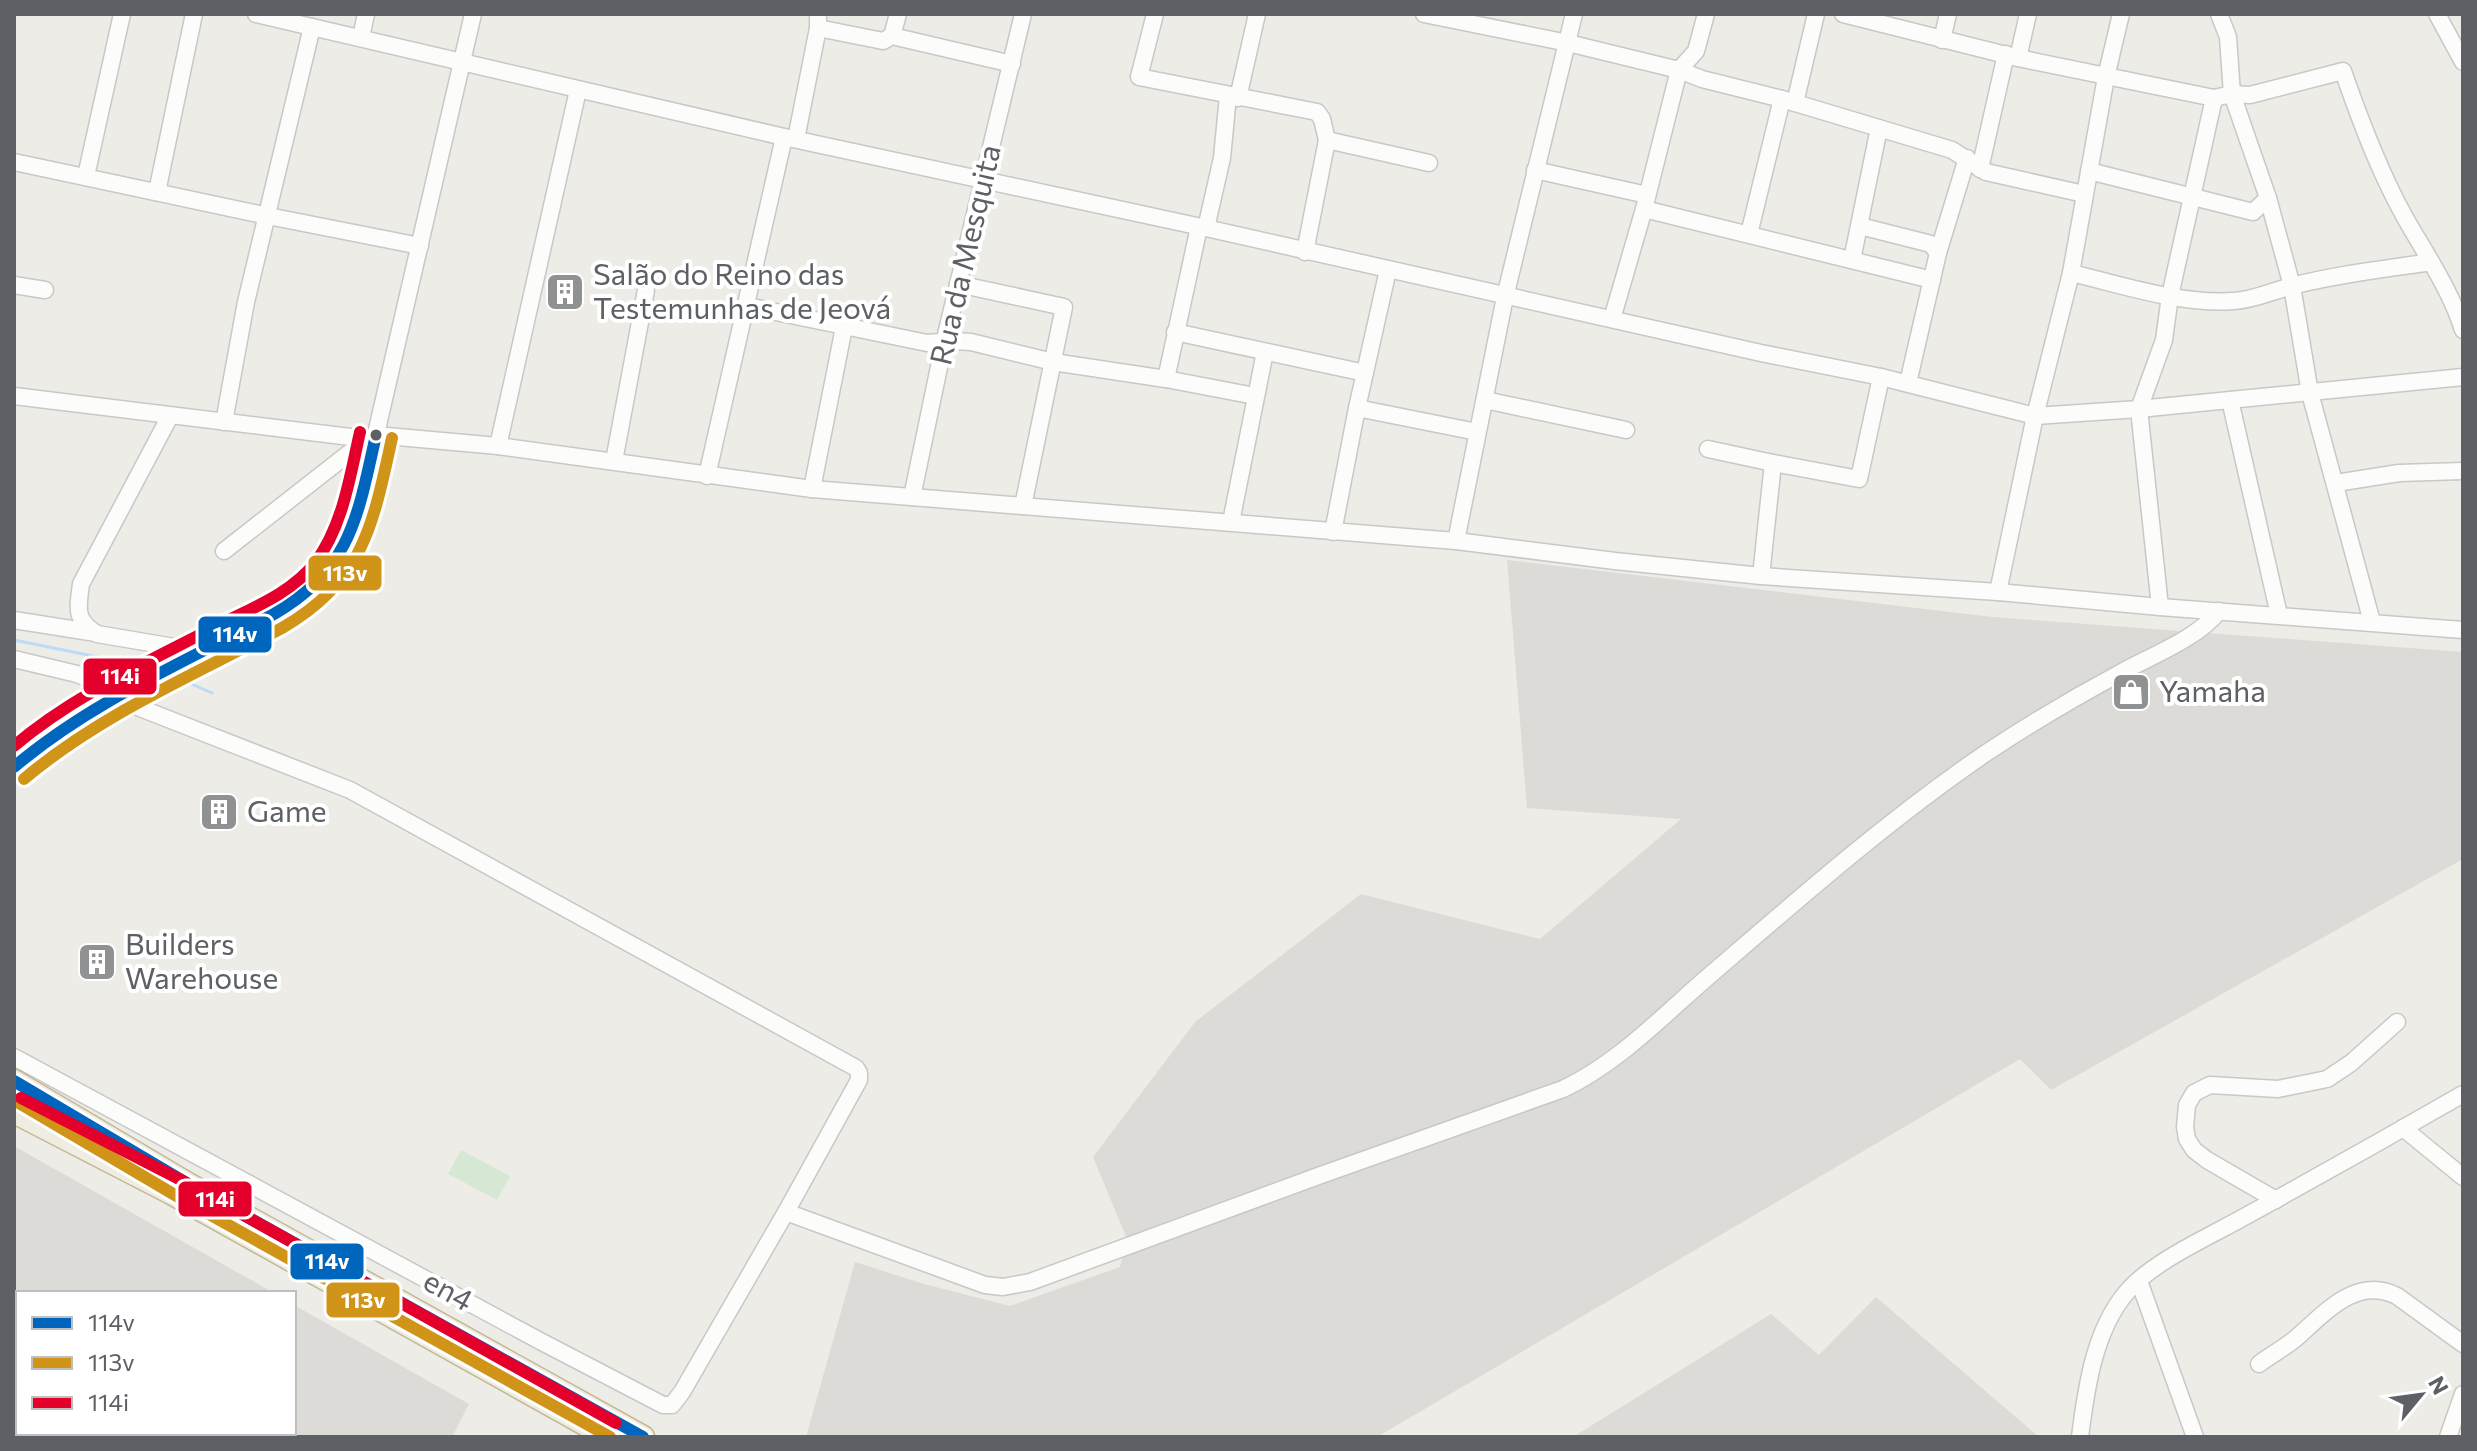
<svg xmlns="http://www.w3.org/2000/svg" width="2477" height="1451" font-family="Commissioner,sans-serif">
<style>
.industrial{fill:#dddbd7}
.green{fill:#d6e8d4}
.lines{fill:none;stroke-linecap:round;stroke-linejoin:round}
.stream{stroke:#bddaf6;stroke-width:3}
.minor-casing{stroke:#c8c8c8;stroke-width:19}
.highway-casing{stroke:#c4b895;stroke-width:25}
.minor{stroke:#fcfcfb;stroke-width:16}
.highway{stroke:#efece2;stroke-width:22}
.bus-1-casing{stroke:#fff;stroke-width:18}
.bus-2-casing{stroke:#fff;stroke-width:18}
.bus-3-casing{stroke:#fff;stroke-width:18}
.bus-1{stroke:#0065bd;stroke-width:12}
.bus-2{stroke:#d09419;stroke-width:12}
.bus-3{stroke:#e4002b;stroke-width:12}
.bus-dot{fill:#5d6065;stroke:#fff;stroke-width:3}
.labels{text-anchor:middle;stroke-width:8;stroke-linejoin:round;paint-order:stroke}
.street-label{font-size:30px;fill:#5d6065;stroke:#fff}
.poi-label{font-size:30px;fill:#5d6065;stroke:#fff;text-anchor:start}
.line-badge{stroke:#fff;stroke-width:3}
.badge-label{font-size:22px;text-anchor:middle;font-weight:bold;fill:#fff}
</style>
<rect width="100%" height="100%" fill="#edece7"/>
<g class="industrial">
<polygon points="1507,560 1993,617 2463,652 2463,859 2051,1090 2020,1059 1377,1437 806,1437 855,1262 924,1284 1010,1306 1120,1267 1127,1239 1093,1157 1195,1022 1361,894 1540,939 1681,819 1527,808"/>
<polygon points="14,1146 274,1293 18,1293 18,1433 294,1433 294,1305 469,1404 452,1437 14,1437"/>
<polygon points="1876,1297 2039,1437 1573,1437 1771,1314 1819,1355"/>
</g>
<polygon class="green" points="461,1150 510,1176 497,1200 448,1174"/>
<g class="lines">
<g class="stream">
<polyline points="14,640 157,669"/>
<polyline points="171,675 212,693"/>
</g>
<defs>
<g id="minor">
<polyline points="256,14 784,137 1206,228 1761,353 1881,377 2035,416 2139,409 2463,377"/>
<polyline points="1155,14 1139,77 1317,112 1322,119 1327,140 1305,252"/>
<polyline points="1424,14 1568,43 1679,70 1702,79 1782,99 1952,150 1986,172 2084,194"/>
<path d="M 1843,14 L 2018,58 L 2214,98 L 2232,94 L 2250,95 L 2343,71 C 2360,120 2378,168 2403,214 C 2424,252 2450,288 2463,330"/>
<polyline points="2219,14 2228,37 2232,94 2268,198 2292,286 2310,393 2372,622"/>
<polyline points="2437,14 2463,62"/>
<polyline points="818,28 883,41 892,36 1012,64"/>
<polyline points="892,36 898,14"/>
<polyline points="361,37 366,14"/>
<polyline points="1942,40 1948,14"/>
<polyline points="2018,58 2028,14"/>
<polyline points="1238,98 1257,14"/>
<polyline points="1795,103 1816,14"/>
<polyline points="796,139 818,28 818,14"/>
<polyline points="1327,140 1429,163"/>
<polyline points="14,162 268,216 420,246"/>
<polyline points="1980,169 2006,54"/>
<polyline points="1535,170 1647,195"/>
<polyline points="2089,171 2253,212 2268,198"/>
<polyline points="86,176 122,14"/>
<polyline points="157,192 194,14"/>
<polyline points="1644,209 1932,280"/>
<polyline points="1860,226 1931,244 1938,253"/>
<polyline points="1206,228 1222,158 1228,96"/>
<polyline points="1749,234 1782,99"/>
<polyline points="1852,260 1879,128"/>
<path d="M 2071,273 C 2123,285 2180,305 2234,301 C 2254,300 2272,291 2292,286 C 2338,274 2385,269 2431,262"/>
<polyline points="958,284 1064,307 1023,506"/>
<polyline points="14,285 45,290"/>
<polyline points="747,306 927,343 954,341 971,342 1053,362 1166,379 1255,396"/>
<polyline points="1612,319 1644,209 1679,70 1696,51 1706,14"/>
<polyline points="1175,332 1365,373"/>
<polyline points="1166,379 1199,227"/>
<polyline points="1908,383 1938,253 1967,158"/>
<polyline points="14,396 367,439 376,435 498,446 812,489 1456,541 1615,561 1761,576 1998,592 2160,607 2463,630"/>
<polyline points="1485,400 1626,430"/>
<polyline points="2230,400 2279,615"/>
<polyline points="1357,408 1477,432"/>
<path d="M 170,416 L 81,584 C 78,608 74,620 97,634 L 204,652"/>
<polyline points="224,422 246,302 312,27"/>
<polyline points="498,446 578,90"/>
<polyline points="1708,449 1773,463 1859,479 1881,377"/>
<polyline points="614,461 646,290"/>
<polyline points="707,476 784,137"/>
<polyline points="2336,483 2399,473 2463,471"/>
<polyline points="812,489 844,327"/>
<polyline points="912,497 944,343 1023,14"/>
<polyline points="1231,522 1265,352"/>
<polyline points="1333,532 1357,408 1388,270"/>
<polyline points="1456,541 1505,297 1574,14"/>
<polyline points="224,551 367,439"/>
<polyline points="1761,576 1773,463"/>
<polyline points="1998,592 2035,416 2071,273 2106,77 2121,14"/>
<polyline points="2160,607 2139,409 2164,340 2170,296 2214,98"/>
<polyline points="14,620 96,633"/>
<polyline points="14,659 77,674 97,682 140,708 350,790 856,1068 859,1073 859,1080 786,1212 682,1392 672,1405 663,1405 540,1341 14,1057"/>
<path d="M 14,767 L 34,749 L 70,724 L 283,609 C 328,579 345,554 360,503 L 473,14"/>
<polyline points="2403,1128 2463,1177"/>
<polyline points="2276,1200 2207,1160 2194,1150 2187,1139 2185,1127 2187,1105 2194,1093 2210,1085 2278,1089 2327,1079 2351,1063 2397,1022"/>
<path d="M 786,1212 L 985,1285 L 1003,1287 L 1030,1282 L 1321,1175 L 1563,1089 C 1622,1061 1667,1011 1716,970 C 1803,895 1891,818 1986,753 C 2030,724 2075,697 2122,672 C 2151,656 2198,638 2219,611"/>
<polyline points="2139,1281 2195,1437"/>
<path d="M 2259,1364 C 2271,1355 2284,1348 2295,1339 C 2324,1314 2356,1275 2397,1296 L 2463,1344"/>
<path d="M 2080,1437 C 2086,1389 2094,1331 2126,1293 C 2151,1262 2209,1237 2244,1217 C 2317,1177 2390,1136 2463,1094"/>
<polyline points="2448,1437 2463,1394"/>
</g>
<g id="highway">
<polyline points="14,1081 188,1184 643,1437"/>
<polyline points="14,1112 173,1194 608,1437"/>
</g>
</defs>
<use href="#minor" class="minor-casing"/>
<use href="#highway" class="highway-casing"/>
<use href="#minor" class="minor"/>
<use href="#highway" class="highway"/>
<defs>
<g id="bus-1">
<path d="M 14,767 C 92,701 185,662 274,614 C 351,570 358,515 376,435"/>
<polyline points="14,1081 188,1184 643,1437"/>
</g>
<g id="bus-2">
<path d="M 24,779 C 101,714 194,675 282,628 C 364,581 373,524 392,438"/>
<polyline points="14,1100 180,1198 610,1437"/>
</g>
<g id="bus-3">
<path d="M 14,746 C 73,696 144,664 213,628 C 247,610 290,595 315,563 C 343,526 350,476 360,432"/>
<polyline points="21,1098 181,1180 616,1423"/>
</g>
</defs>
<use href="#bus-1" class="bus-1-casing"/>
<use href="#bus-2" class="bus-2-casing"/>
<use href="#bus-3" class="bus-3-casing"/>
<use href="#bus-1" class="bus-1"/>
<use href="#bus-2" class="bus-2"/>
<use href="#bus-3" class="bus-3"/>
</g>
<defs>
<symbol id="building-square" viewBox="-11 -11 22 22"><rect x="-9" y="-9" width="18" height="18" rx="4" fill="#8f9192" stroke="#fff"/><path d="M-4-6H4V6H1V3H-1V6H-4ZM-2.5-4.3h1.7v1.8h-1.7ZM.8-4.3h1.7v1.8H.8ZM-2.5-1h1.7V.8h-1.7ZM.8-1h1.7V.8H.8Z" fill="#fff"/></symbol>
<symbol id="shop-square" viewBox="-11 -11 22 22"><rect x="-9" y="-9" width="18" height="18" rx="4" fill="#8f9192" stroke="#fff"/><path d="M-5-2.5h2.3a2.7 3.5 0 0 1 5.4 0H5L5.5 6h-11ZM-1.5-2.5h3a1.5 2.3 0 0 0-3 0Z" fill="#fff"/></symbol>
</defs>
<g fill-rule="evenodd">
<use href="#building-square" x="543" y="270" width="44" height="44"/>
<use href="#shop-square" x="2109" y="670" width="44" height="44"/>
<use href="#building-square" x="197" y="790" width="44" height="44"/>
<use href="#building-square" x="75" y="940" width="44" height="44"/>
</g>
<circle class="bus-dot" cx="376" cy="435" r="7"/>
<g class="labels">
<g class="street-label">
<text transform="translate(966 255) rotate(-77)" y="10">Rua da Mesquita</text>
<text transform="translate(448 1291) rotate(29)" y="10">en4</text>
</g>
<g class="poi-label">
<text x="593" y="285">Salão do Reino das<tspan x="593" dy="34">Testemunhas de Jeová</tspan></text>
<text x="2159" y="702">Yamaha</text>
<text x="247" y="822">Game</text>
<text x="125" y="955">Builders<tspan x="125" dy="34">Warehouse</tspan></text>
</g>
</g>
<g class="line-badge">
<rect x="307" y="554" width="76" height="38" rx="8" fill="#d09419"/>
<rect x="197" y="615" width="76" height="39" rx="8" fill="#0065bd"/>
<rect x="82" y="657" width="76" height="39" rx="8" fill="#e4002b"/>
<rect x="177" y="1180" width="76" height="38" rx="8" fill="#e4002b"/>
<rect x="289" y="1242" width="76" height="39" rx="8" fill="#0065bd"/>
<rect x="325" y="1281" width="76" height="38" rx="8" fill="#d09419"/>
</g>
<g class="badge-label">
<text x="345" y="581">113v</text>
<text x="235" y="642">114v</text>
<text x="120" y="684">114i</text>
<text x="215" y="1207">114i</text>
<text x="327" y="1269">114v</text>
<text x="363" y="1308">113v</text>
</g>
<rect width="2477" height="1451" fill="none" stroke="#5d6065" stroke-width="32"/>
<rect x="16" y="1291" width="280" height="144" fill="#ffffff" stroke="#bebfc1" stroke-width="2"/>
<rect x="32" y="1317" width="40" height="12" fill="#0065bd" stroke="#bebfc1" stroke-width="2"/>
<text x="88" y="1331" font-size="24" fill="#5d6065">114v</text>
<rect x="32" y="1357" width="40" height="12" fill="#d09419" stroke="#bebfc1" stroke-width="2"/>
<text x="88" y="1371" font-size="24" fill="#5d6065">113v</text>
<rect x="32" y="1397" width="40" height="12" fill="#e4002b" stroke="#bebfc1" stroke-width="2"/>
<text x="88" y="1411" font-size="24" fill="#5d6065">114i</text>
<g transform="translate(2421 1395) rotate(61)" stroke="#ffffff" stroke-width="6" paint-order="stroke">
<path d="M0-6L14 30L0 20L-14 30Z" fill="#5d6065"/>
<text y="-12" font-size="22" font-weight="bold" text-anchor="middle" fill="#5d6065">N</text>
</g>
</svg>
